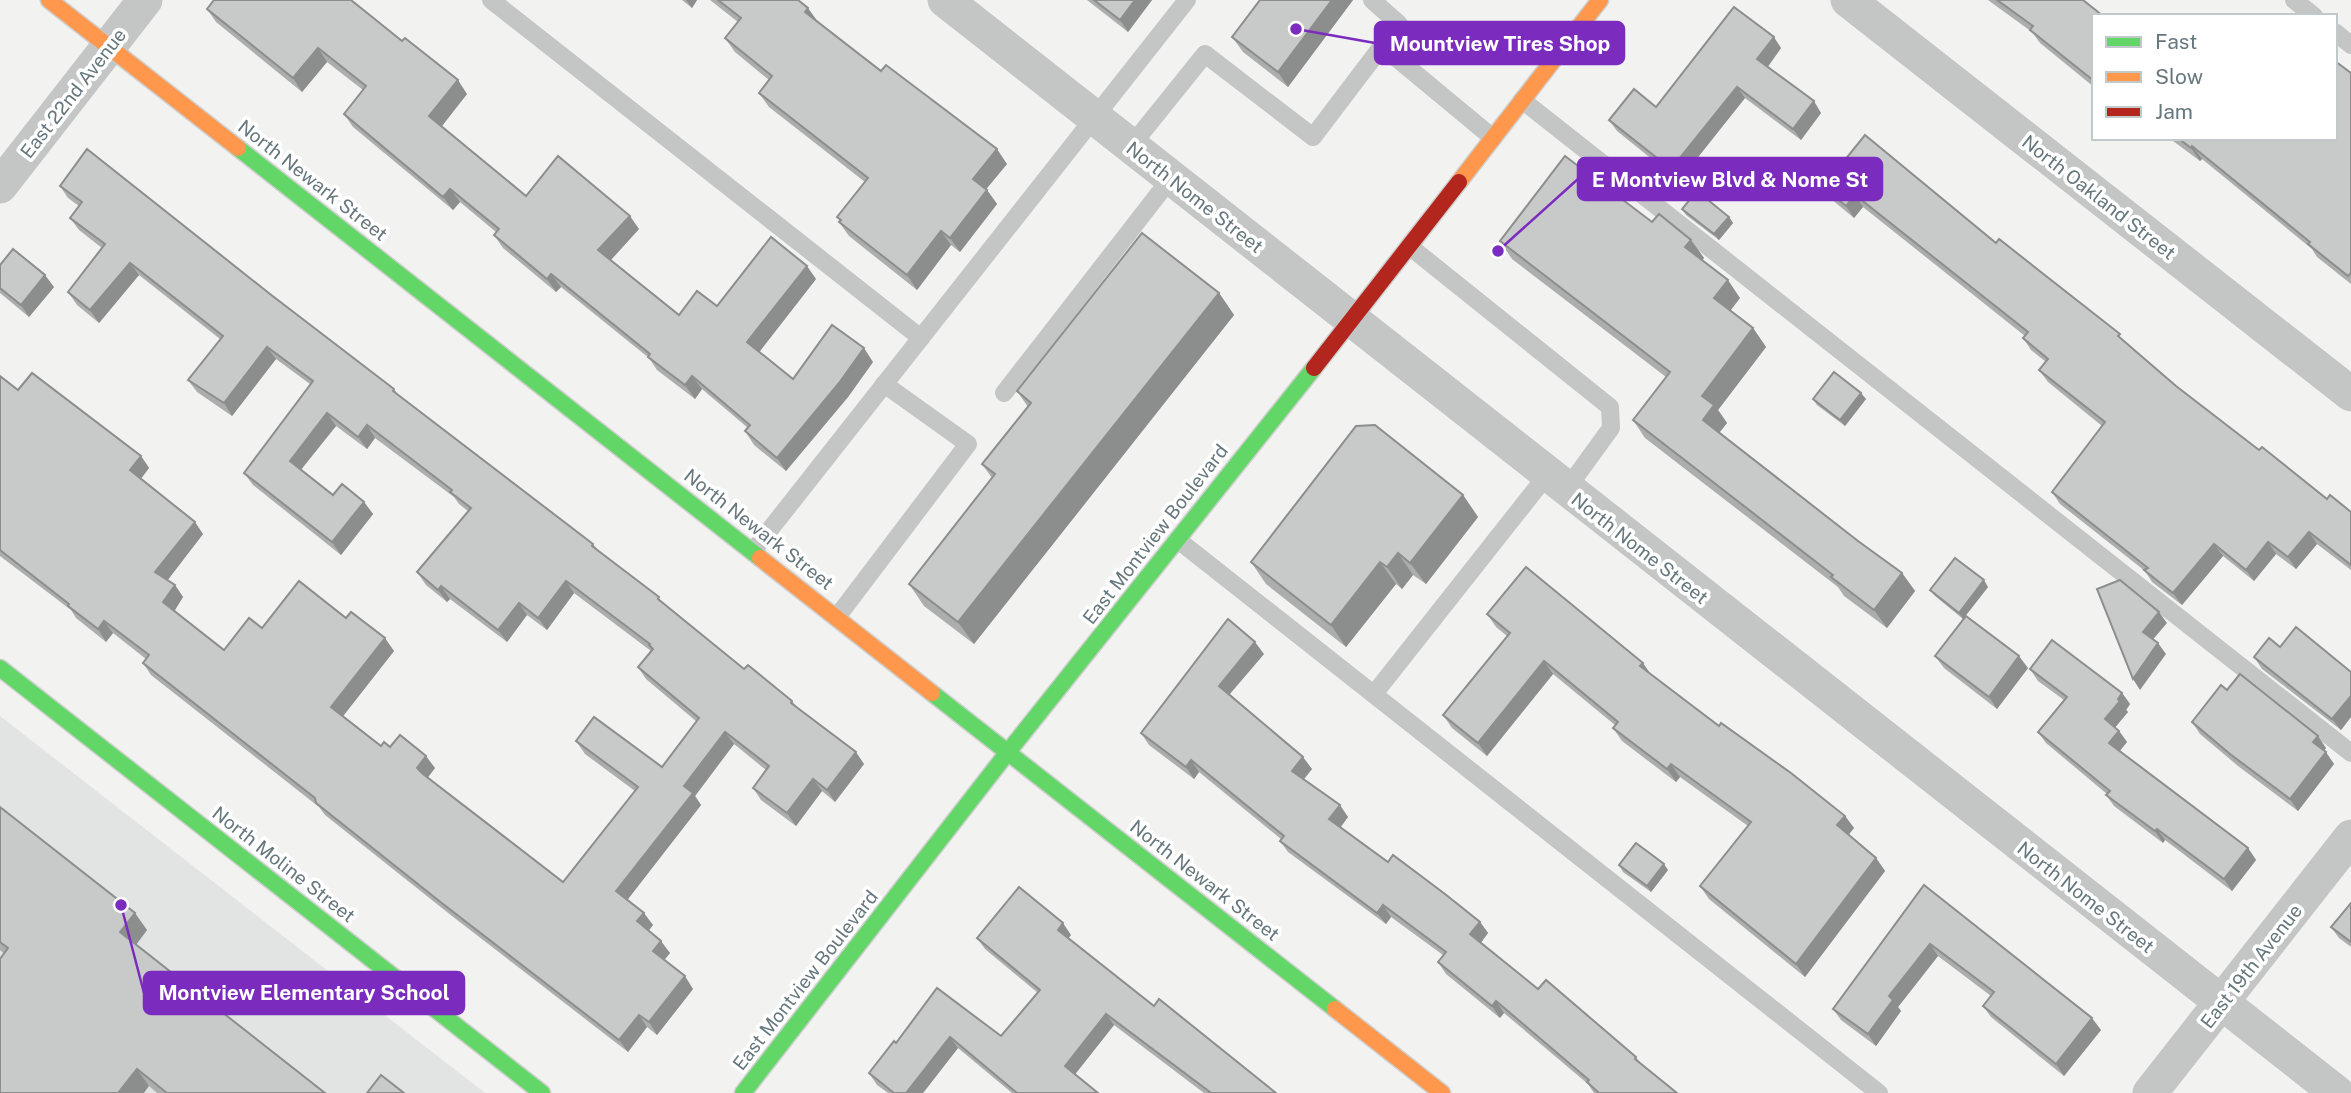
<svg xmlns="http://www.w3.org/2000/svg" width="2351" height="1093" font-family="'Public Sans',sans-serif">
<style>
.built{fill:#e2e3e3}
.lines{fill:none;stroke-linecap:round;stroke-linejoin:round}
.fast-casing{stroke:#cecfce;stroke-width:19}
.slow-casing{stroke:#cecfce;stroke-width:19}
.jam-casing{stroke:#cecfce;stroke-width:19}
.lane{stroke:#c4c6c6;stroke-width:18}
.street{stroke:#c4c6c6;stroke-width:35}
.fast{stroke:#63d668;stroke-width:16}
.slow{stroke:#ff974d;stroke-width:16}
.jam{stroke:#b3261e;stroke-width:16}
.wall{fill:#acadad}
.shaded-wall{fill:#8c8d8d}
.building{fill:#c8c9c9;stroke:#8c8d8d;stroke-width:2}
.labels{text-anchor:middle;stroke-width:7;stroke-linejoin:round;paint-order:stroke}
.street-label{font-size:19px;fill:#66777d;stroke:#fff}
.leader{fill:none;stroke:#7b2cbf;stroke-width:2.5}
.callout-dot{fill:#7b2cbf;stroke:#fff;stroke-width:2.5}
.callout{fill:#7b2cbf;stroke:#7b2cbf;stroke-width:2.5}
.callout-label{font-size:21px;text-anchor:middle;font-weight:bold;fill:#fff}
</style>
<rect width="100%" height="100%" fill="#f2f2f1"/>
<polygon class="built" points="0,716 485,1093 0,1093"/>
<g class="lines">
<defs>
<g id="fast">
<polyline points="238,148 760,558"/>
<polyline points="0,668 542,1093"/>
<polyline points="932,693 1335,1009"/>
<polyline points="743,1093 1008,752 1314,368"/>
</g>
<g id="slow">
<polyline points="49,0 238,148"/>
<polyline points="1459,182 1600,0"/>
<polyline points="760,558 932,693"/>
<polyline points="1335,1009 1442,1093"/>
</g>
<polyline id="jam" points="1314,368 1459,182"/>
</defs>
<use href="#fast" class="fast-casing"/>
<use href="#slow" class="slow-casing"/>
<use href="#jam" class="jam-casing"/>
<g class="lane">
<polyline points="491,0 921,338"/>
<polyline points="1372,0 1399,24"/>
<polyline points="2294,0 2314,16"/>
<polyline points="2335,32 2351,45"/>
<polyline points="1522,100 2351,753"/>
<polyline points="1131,146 1205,54 1313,137 1382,46 1493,138"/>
<polyline points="1409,246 1610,407 1611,428 1566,490"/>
<polyline points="1004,393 1171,178"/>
<polyline points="1178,540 1879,1093"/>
<polyline points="753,551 1187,0"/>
<polyline points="837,617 968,444 884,384"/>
<polyline points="1374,694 1547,475"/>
</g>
<g class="street">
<polyline points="945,0 2337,1093"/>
<polyline points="1848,0 2351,394"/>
<polyline points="0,186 145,0"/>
<polyline points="2150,1093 2351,837"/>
</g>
<use href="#fast" class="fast"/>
<use href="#slow" class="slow"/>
<use href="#jam" class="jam"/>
</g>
<g class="wall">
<polygon points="682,0 697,0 692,8"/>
<polygon points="710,0 798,0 818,22 881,71 1007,164 986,189 997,204 960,252 951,245 917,290 849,236 839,222 840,221 837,217 865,182 769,107 759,93 769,80 735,52 725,38 738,22"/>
<polygon points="1087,0 1152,0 1128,32"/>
<polygon points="1260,0 1353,0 1288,87 1243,52 1232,37"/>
<polygon points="1988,0 2083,0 2094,16 2094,87 2040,43 2032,32"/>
<polygon points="207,9 467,94 441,126 526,196 639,229 611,260 679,315 816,279 759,352 793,379 873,362 848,397 786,471 754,445 745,431 748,428 702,389 695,399 657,370 649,358 561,287 556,292 503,248 494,235 496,232 460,202 453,210 353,127 344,114 363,90 327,62 302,92 216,22"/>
<polygon points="1781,48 1768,67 1821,113 1801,140 1745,98 1679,181 1617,131 1609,120 1656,107"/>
<polygon points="2351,73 2351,284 2317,257 2312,249 2202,159 2200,161 2169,138 2335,138"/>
<polygon points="1865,135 1996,243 2127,344 2176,386 2259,450 2327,499 2351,512 2351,570 2317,544 2296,569 2276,554 2254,581 2223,556 2182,605 2152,582 2145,571 2060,504 2052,492 2102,426 2048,382 2039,370 2046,362 2031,350 2023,338 2025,336 1863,207 1854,218 1831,199 1823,187"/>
<polygon points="60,186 270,294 394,389 399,396 593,544 598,550 744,669 792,701 797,707 864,764 835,802 822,791 796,826 761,800 753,788 766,770 734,744 695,796 701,805 627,900 653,925 648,931 670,953 664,960 693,989 657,1035 647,1027 628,1052 452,916 325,815 319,807 151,675 143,663 146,659 113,633 106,642 76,618 71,610 0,556 0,376 18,390 141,456 149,468 141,479 203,534 167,580 175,585 183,597 174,611 224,650 262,628 346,618 394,651 343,716 381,746 390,747 435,768 427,778 563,882 635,791 585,754 576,741 662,767 697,722 646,679 638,667 651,651 574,593 547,630 527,615 507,642 450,599 447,602 426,585 417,572 468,511 459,504 454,497 375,438 367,449 336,426 301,470 333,495 364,502 373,514 341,555 253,485 244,473 310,384 276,359 232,416 197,392 188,380 220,339 139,275 99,323 77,305 68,292 102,248 79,230 70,218 79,206 68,198"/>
<polygon points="1682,209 1729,217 1733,223 1719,240 1686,215"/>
<polygon points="1652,222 1691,240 1704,258 1702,260 1740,298 1730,311 1753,328 1766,347 1718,410 1727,423 1719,433 1858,541 1902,573 1915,591 1887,628 1844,596 1838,587 1645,438 1633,420 1666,377 1512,259 1500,241"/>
<polygon points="0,265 54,287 29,317 0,293"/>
<polygon points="1219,293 1234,315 974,644 924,606 909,584 992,478 982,464 1028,407 1017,391"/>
<polygon points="1813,399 1866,399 1845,426 1817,405"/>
<polygon points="1463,495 1478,517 1426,584 1413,575 1402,589 1396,584 1346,647 1266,584 1251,562"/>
<polygon points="1988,587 1963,619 1935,596 1930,590"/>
<polygon points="1487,614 1650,674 1719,726 1845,816 1854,828 1848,835 1876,858 1885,871 1805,977 1709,899 1700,886 1748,826 1680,777 1676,782 1622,741 1613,728 1615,725 1553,674 1487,756 1452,728 1443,715 1507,636 1496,627"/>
<polygon points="2280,647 2351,672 2351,717 2341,730 2262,669 2254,657"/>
<polygon points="1264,654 1230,694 1312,769 1303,779 1348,817 1341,827 1388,862 1480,922 1488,933 1481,943 1538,989 1636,1057 1641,1064 1677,1093 1594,1093 1588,1084 1504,1013 1500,1018 1446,974 1438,962 1443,955 1391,917 1386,924 1288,852 1280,841 1281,839 1199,772 1194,779 1149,745 1141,733"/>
<polygon points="1935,656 2028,668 1997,709 1944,668"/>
<polygon points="2030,669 2122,693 2130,704 2126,710 2128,712 2115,727 2119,731 2127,742 2120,751 2248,848 2256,860 2232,891 2165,840 2163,843 2114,806 2106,795 2107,794 2046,743 2038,732 2064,700 2038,681"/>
<polygon points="2227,690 2326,748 2324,751 2334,764 2298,811 2238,766 2200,734 2192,722"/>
<polygon points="0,807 147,930 136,945 325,1093 157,1093 149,1086 0,950"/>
<polygon points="1619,865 1668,870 1651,892 1623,872"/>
<polygon points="1924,885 2101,1030 2064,1076 1991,1017 1983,1006 1991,996 1938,956 1898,1007 1901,1011 1876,1046 1841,1020 1833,1009"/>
<polygon points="2351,903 2351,947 2339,938 2331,927"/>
<polygon points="1071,935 1068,938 1154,1006 1276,1093 1204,1093 1114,1025 1075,1074 1098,1093 1012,1093 958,1048 923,1093 888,1093 877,1085 869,1073 896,1043 937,988 1001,1036 1038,993 985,949 977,938"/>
</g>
<g class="shaded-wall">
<polygon points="686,0 697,0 692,8"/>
<polygon points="1135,0 1152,0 1128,32 1120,20"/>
<polygon points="1332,0 1353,0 1288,87 1278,72"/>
<polygon points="808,8 818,22 805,12"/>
<polygon points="1774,37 1781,48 1765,70 1757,59"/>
<polygon points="318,48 327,62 302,92 293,78"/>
<polygon points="458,80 467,94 439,130 429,116"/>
<polygon points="1737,87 1745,98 1679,181 1671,169"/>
<polygon points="1814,101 1821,113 1801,140 1793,129"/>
<polygon points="2192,146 2202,159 2200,161 2191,148"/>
<polygon points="997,149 1007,164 983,193 973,179"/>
<polygon points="450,189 460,202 453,210 443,197"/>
<polygon points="987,190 997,204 960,252 950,238"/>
<polygon points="1855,195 1863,207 1854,218 1846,206"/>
<polygon points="630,216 639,229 608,263 598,250"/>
<polygon points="1729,217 1733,223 1719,240 1714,234"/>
<polygon points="941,231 951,245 917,290 907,275"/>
<polygon points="1691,240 1704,258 1698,266 1685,247"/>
<polygon points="130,263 139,275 99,323 90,310"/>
<polygon points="807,266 816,279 757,355 747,342"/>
<polygon points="551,274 561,287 556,292 547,279"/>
<polygon points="45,275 54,287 29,317 21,305"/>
<polygon points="1728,280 1740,298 1726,316 1714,298"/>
<polygon points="1219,293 1234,315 974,644 958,622"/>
<polygon points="1753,328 1766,347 1718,410 1727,423 1715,438 1703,420 1702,396"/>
<polygon points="267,347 276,359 232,416 224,403"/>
<polygon points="864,348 873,362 848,397 786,471 777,458"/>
<polygon points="692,376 702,389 695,399 685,385"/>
<polygon points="1861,393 1866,399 1845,426 1840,420"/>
<polygon points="327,413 336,426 298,473 290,461"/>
<polygon points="367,425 375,438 367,449 358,437"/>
<polygon points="141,456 149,468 138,482 130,470"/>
<polygon points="1463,495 1478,517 1426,584 1410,563"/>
<polygon points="364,502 373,514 341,555 332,542"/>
<polygon points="195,522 203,534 164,585 155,572"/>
<polygon points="2309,532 2317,544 2296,569 2288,557"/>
<polygon points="2268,542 2276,554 2254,581 2246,570"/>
<polygon points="2214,544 2223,556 2182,605 2173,593"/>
<polygon points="1398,553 1413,575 1402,589 1387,567"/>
<polygon points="1380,562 1396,584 1346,647 1331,625"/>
<polygon points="1902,573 1915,591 1887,628 1874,610"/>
<polygon points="1984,580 1988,587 1963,619 1959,613"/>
<polygon points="566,581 574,593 547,630 538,618"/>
<polygon points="175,585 183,597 172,615 163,602"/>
<polygon points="441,586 450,599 447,602 438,590"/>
<polygon points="519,603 527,615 507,642 498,630"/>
<polygon points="2159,612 2167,623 2150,643 2143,632"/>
<polygon points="104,621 113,633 106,642 98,629"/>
<polygon points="385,638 394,651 340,720 331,707"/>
<polygon points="1255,642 1264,654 1227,697 1219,686"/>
<polygon points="2158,643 2166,654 2140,690 2133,679"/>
<polygon points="2019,656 2028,668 1997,709 1989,697"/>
<polygon points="1544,661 1553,674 1487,756 1478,743"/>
<polygon points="1643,663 1652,676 1640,666"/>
<polygon points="2122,693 2130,704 2126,710 2128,712 2113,730 2105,719"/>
<polygon points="2351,696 2351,717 2341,730 2332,719"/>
<polygon points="2119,731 2127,742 2117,754 2109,743"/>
<polygon points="725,732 734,744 695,796 701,805 625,903 616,891 684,786"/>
<polygon points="2318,736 2326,748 2321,754 2313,742"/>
<polygon points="856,752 864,764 835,802 827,790"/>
<polygon points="2326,752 2334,764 2298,811 2290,799"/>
<polygon points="426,756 435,768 426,780 417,768"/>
<polygon points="1303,757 1312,769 1301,783 1292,771"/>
<polygon points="1191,760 1199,772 1194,779 1186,767"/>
<polygon points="1671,764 1680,777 1676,782 1667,769"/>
<polygon points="813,779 822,791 796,826 787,813"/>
<polygon points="1340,805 1348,817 1338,830 1329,819"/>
<polygon points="1845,816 1854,828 1846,838 1837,825"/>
<polygon points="2157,829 2165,840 2163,843 2155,831"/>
<polygon points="2248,848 2256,860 2232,891 2224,879"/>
<polygon points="1876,858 1885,871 1805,977 1796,964"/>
<polygon points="1664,864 1668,870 1651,892 1647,886"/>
<polygon points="1383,905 1391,917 1386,924 1377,913"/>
<polygon points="135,913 147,930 132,950 120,932"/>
<polygon points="644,913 653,925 646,934 637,921"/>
<polygon points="1480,922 1488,933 1478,946 1470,934"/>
<polygon points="1063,923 1071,935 1066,941 1058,930"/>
<polygon points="661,941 670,953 661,964 653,951"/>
<polygon points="1930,944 1938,956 1898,1007 1901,1011 1876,1046 1868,1034 1889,996"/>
<polygon points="685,976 693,989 657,1035 649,1022"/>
<polygon points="1496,1001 1504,1013 1500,1018 1492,1006"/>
<polygon points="1106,1014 1114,1025 1073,1077 1065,1066"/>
<polygon points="639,1015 647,1027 628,1052 619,1040"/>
<polygon points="2092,1018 2101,1030 2064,1076 2056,1064"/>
<polygon points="950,1037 958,1048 923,1093 906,1093"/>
<polygon points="137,1069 149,1086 144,1093 118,1093"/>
</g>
<g class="building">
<polygon points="214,0 351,0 402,41 405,38 458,80 429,116 526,196 558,156 630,216 598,250 679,315 697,291 717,306 771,237 807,266 747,342 793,379 832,325 864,348 839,383 777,458 745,431 750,425 692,376 685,385 648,357 650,354 551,274 547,279 494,235 499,229 450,189 443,197 344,114 366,86 318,48 293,78 207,9"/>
<polygon points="718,0 798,0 808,8 805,12 881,71 886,65 997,149 973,179 987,190 950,238 941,231 907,275 839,222 841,220 837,217 868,178 759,93 772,76 725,38 741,18"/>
<polygon points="1094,0 1135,0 1120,20"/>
<polygon points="1260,0 1332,0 1278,72 1232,37"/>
<polygon points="1997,0 2083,0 2103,16 2094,16 2094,81 2030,30 2033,26"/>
<polygon points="1734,7 1774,37 1757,59 1814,101 1793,129 1737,87 1671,169 1609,120 1634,89 1656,107"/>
<polygon points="2335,61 2351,73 2351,273 2348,276 2308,244 2310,242 2192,146 2191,148 2178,138 2335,138"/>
<polygon points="1865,135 1996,243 1999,239 2120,334 2118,336 2176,386 2259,450 2262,447 2327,499 2330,495 2351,512 2351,565 2309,532 2288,557 2268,542 2246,570 2214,544 2173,593 2144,570 2148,568 2052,492 2105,422 2039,370 2048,359 2023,338 2028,332 1855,195 1846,206 1823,187"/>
<polygon points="87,149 270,294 394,389 393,391 593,544 592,546 659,597 658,599 744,669 748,665 792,701 791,703 856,752 827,790 813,779 787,813 753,788 769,766 725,732 684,786 693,793 616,891 644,913 637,921 661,941 653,951 685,976 649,1022 639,1015 619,1040 443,904 316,803 315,798 143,663 149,655 104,621 98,629 68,606 69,604 0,550 0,376 18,390 32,373 141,456 130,470 195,522 155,572 175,585 163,602 224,650 249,618 262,628 299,581 346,618 351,612 385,638 331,707 381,746 384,742 390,747 400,735 426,756 417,768 423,774 563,882 638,787 576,741 594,717 662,767 699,718 638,667 653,649 649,645 650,644 566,581 538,618 519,603 498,630 441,586 438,590 417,572 471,508 450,492 452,490 367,425 358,437 327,413 290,461 333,495 342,484 364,502 332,542 244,473 313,381 267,347 224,403 188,380 223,336 130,263 90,310 68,292 105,244 70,218 82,202 60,186"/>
<polygon points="1565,156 1652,222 1659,214 1691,240 1685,247 1728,280 1714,298 1753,328 1702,396 1714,405 1703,420 1858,541 1902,573 1874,610 1831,577 1833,575 1633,420 1670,372 1500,241"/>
<polygon points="1697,191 1729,217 1714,234 1682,209"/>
<polygon points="1142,233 1219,293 958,622 909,584 995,474 982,464 1031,403 1017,391"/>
<polygon points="13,249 45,275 21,305 0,288 0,265"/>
<polygon points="1834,372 1861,393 1840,420 1813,399"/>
<polygon points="1375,425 1463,495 1410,563 1398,553 1387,567 1380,562 1331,625 1251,562 1356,426"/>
<polygon points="1955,558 1984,580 1959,613 1930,590"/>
<polygon points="1526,567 1643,663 1640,666 1719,726 1721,723 1791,773 1845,816 1837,825 1876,858 1796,964 1700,886 1751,822 1671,764 1667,769 1613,728 1618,722 1544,661 1478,743 1443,715 1510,633 1487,614"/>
<polygon points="2120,580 2159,612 2143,632 2158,643 2133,679 2097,589"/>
<polygon points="1966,616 2019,656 1989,697 1935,656"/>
<polygon points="1228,619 1255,642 1219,686 1303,757 1292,771 1340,805 1329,819 1388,862 1393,855 1445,894 1480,922 1470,934 1538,989 1546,980 1636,1057 1635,1059 1677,1093 1599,1093 1587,1082 1589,1080 1496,1001 1492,1006 1438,962 1446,952 1383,905 1377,913 1280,841 1284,836 1191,760 1186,767 1141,733"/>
<polygon points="2296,627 2351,672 2351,696 2332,719 2254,657 2269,638 2280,647"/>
<polygon points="2052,640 2122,693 2118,699 2120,701 2105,719 2119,731 2109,743 2248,848 2224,879 2157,829 2155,831 2106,795 2110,791 2038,732 2067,697 2030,669"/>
<polygon points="2240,674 2318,736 2313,742 2326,752 2290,799 2230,754 2192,722 2221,685 2227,690"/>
<polygon points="0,807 135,913 120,932 325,1093 167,1093 137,1069 118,1093 0,1093 0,959 8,948 0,942"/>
<polygon points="1636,843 1664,864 1647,886 1619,865"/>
<polygon points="1924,885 2092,1018 2056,1064 1983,1006 1994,992 1930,944 1889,996 1893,1000 1868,1034 1833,1009"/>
<polygon points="1019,887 1063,923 1058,930 1154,1006 1159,999 1276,1093 1209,1093 1210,1092 1106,1014 1065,1066 1098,1093 1017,1093 950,1037 906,1093 894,1093 869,1073 894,1041 896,1043 937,988 1001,1036 1040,990 977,938"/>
<polygon points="2351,903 2351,942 2331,927"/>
<polygon points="381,1075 404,1093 367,1093"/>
</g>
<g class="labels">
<g class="street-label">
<text transform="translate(73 93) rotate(-52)" y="7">East 22nd Avenue</text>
<text transform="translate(313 180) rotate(38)" y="7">North Newark Street</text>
<text transform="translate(1195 197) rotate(38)" y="7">North Nome Street</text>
<text transform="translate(2099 197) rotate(38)" y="7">North Oakland Street</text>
<text transform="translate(759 529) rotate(38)" y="7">North Newark Street</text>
<text transform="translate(1155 534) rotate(-52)" y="7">East Montview Boulevard</text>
<text transform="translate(1640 548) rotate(38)" y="7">North Nome Street</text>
<text transform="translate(284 864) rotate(38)" y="7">North Moline Street</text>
<text transform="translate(1205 880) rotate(38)" y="7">North Newark Street</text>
<text transform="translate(2086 897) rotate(38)" y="7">North Nome Street</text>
<text transform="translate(2251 966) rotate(-52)" y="7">East 19th Avenue</text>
<text transform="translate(805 980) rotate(-52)" y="7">East Montview Boulevard</text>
</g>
</g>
<path class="leader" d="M1296 29L1375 43M1498 251L1578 179M121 905L144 993"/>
<g class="callout-dot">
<circle cx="1296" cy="29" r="7"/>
<circle cx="1498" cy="251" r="7"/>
<circle cx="121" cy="905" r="7"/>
</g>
<g class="callout">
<rect x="1375" y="22" width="249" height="42" rx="7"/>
<rect x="1578" y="158" width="304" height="42" rx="7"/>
<rect x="144" y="972" width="320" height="42" rx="7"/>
</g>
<g class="callout-label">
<text x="1500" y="51">Mountview Tires Shop</text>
<text x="1730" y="187">E Montview Blvd &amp; Nome St</text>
<text x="304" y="1000">Montview Elementary School</text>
</g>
<rect x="2092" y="14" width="245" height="126" fill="#ffffff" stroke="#c2c9cb" stroke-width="2"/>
<rect x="2106" y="37" width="35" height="10" fill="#63d668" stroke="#c2c9cb" stroke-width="2"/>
<text x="2155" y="49" font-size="21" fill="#66777d">Fast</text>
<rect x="2106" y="72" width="35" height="10" fill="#ff974d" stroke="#c2c9cb" stroke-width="2"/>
<text x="2155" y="84" font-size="21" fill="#66777d">Slow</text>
<rect x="2106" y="107" width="35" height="10" fill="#b3261e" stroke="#c2c9cb" stroke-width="2"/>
<text x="2155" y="119" font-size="21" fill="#66777d">Jam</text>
</svg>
